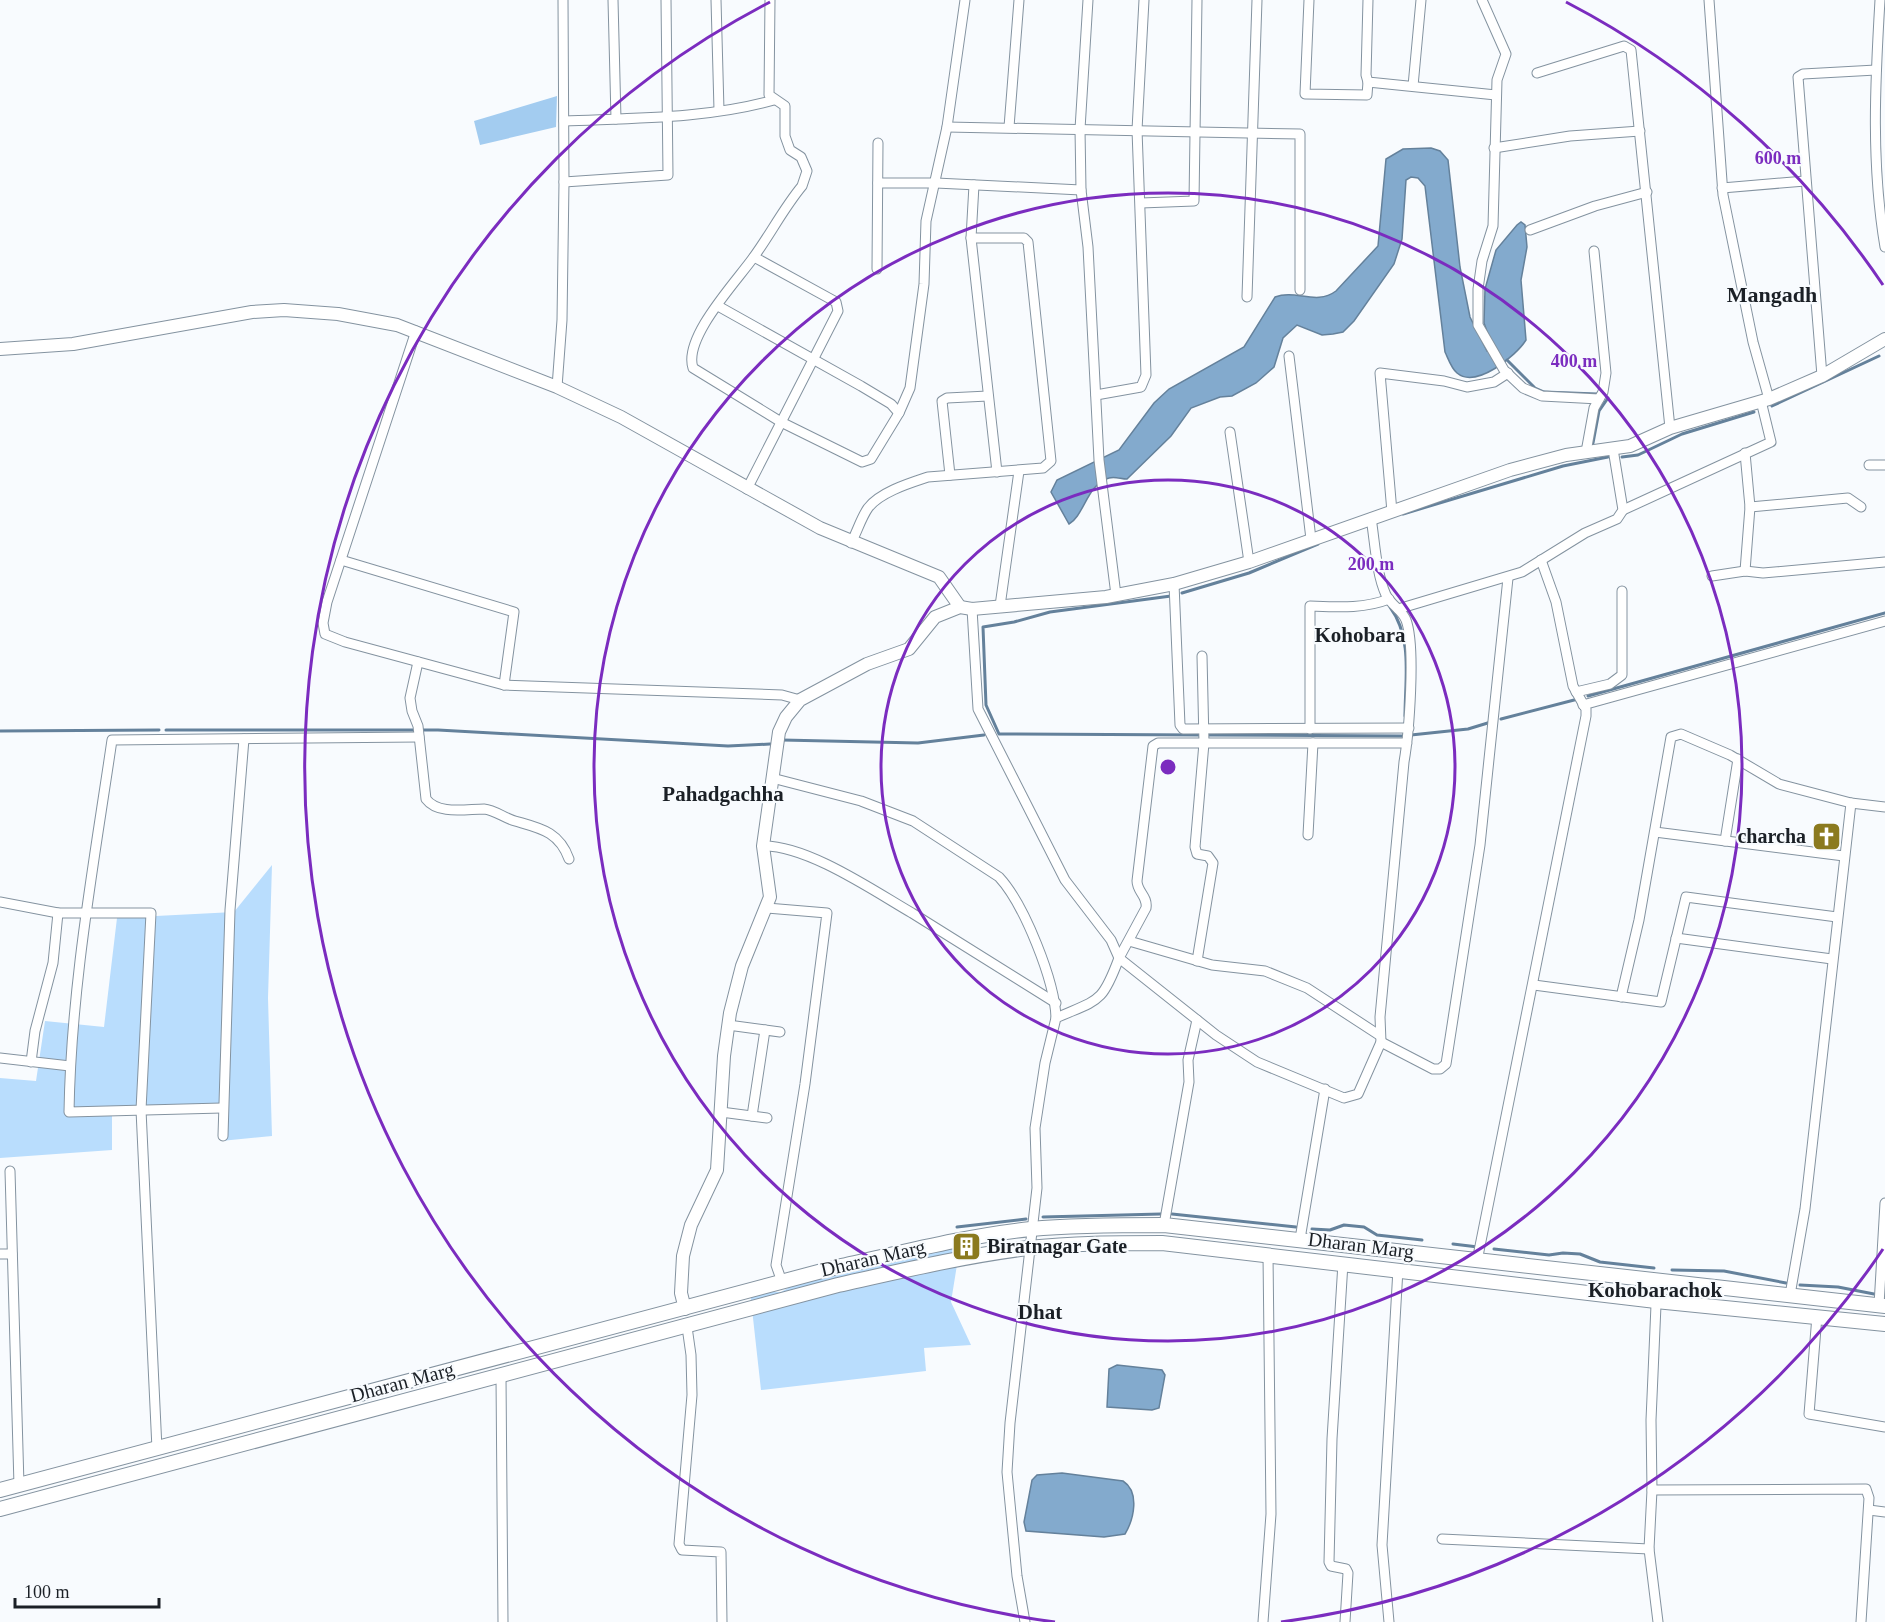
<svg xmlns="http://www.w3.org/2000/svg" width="1885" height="1622" font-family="Georgia,serif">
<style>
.green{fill:#b9ddfd}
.forest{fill:#a3ccf0}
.water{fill:#83aacd;stroke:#64819b;stroke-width:1.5}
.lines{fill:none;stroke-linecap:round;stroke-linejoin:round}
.stream{stroke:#64819b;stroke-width:3}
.street-casing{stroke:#8493a0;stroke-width:11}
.secondary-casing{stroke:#8493a0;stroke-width:14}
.primary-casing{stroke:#8493a0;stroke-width:16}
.street{stroke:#fff;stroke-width:9}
.secondary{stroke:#fff;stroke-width:12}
.primary{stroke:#fff;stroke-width:14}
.ring{fill:none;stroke:#7b2cbf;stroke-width:3}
.labels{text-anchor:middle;stroke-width:4.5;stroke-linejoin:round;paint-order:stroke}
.poi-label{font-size:20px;font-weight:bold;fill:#1b2026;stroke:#f8fbfe;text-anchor:end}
.street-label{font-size:20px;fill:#1b2026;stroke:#f8fbfe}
.neighbourhood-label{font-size:21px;font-weight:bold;fill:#1b2026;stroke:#f8fbfe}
.quarter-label{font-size:22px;font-weight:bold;fill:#1b2026;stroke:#f8fbfe}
.centre{fill:#7b2cbf;stroke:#f8fbfe;stroke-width:3}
.ring-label{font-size:18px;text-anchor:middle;font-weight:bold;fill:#7b2cbf;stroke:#f8fbfe;stroke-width:4.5;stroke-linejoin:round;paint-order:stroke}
</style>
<rect width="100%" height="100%" fill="#f8fbfe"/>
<g class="green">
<polygon points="272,865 268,998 272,1136 221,1141 222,1109 112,1111 112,1150 0,1158 0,1078 36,1081 45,1021 104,1027 117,918 234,912"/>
<polygon points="961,1240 951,1302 971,1345 924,1348 926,1371 761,1390 750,1291 781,1292 815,1273"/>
</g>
<polygon class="forest" points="557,96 556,127 480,145 474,121"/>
<g class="water">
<path d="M 1431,148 L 1440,151 L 1448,160 L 1460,267 L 1470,317 L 1487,351 L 1494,351 L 1484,323 L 1485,289 L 1496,250 L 1517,225 L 1521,222 L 1525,225 L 1527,247 L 1521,280 L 1526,340 C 1516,356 1476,389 1457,373 C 1451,368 1448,358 1445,352 L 1425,186 L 1418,178 L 1411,177 L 1406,180 L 1402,239 L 1394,264 L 1354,321 L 1343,332 L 1333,334 L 1322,335 L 1297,325 L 1283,338 L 1274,367 L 1256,383 L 1232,396 L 1220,397 L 1191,408 L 1171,436 L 1127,479 C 1121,479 1115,476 1109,478 C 1087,484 1084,516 1069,524 L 1051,492 L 1057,480 L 1119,450 L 1154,403 L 1169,389 L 1244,347 L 1275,297 C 1296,289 1316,306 1336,291 L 1378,246 L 1386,159 L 1403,149 Z"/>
<polygon points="1117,1365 1162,1370 1165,1375 1159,1408 1152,1410 1107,1407 1109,1369"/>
<path d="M 1062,1473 L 1123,1481 C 1140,1492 1134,1519 1125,1534 L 1104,1537 L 1026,1531 L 1024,1522 L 1032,1480 L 1037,1475 Z"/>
</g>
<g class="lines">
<g class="stream">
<polyline points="1507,360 1535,388 1544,392 1597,394"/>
<polyline points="1772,406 1879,356"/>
<polyline points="1593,443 1599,411 1608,398"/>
<polyline points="1622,457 1638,455 1682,434 1754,412"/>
<polyline points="1403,514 1563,466 1608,457"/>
<polyline points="1182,593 1249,573 1318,544"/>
<polyline points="1171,596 1050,612 1014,622 983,627 986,705 999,734 1201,735"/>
<path d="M 1390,607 C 1413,638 1405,680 1405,716"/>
<polyline points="1588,696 1885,613"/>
<polyline points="1501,719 1578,699"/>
<polyline points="166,730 438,730 728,746 770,744"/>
<polyline points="0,731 159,730"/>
<polyline points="1208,735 1403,736"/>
<polyline points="1411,735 1468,729 1491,722"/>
<polyline points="782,740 918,743 984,735"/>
<polyline points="1172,1214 1296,1227"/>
<polyline points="1043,1217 1161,1214"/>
<polyline points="957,1227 1026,1219"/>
<polyline points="1312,1229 1330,1230 1344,1225 1364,1227 1377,1235 1422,1240"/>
<polyline points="1453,1244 1478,1247"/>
<polyline points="1494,1249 1549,1255 1563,1253 1580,1254 1600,1262 1654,1268"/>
<polyline points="1672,1270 1724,1271 1786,1283"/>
<polyline points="1800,1285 1838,1287 1874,1294"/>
</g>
<defs>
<g id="street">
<polyline points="613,0 616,119"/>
<polyline points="716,0 719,110"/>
<path d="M 770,0 L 769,95 L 785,106 L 785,136 L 790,150 L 801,157 L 807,171 L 802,186 C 783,209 770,235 753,258 C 735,283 683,338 693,368 L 781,422 L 862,462 L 871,459 L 899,413 L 910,388 L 924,284 L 926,221 L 947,127 L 965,0"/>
<polyline points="1088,0 1080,129 1081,190 1088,247 1099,460 1116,595"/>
<polyline points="1309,0 1305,94 1367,95 1368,82"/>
<polyline points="1368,0 1366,75 1368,82 1496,95"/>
<polyline points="1482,0 1506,54 1497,80 1493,226 1482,261 1478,289 1478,325 1504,370 1523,388 1542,396 1599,399"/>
<polyline points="1709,0 1723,195 1753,342 1769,399"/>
<path d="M 1880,0 C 1875,84 1871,164 1885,247"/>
<polyline points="1537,73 1624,46 1631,50 1670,428"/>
<polyline points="1413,86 1421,0"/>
<path d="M 564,121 C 634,118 707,119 774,100"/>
<polyline points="947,127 1300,134 1300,290"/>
<polyline points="1009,127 1019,0"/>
<polyline points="1494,148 1570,136 1640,131"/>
<polyline points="564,182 668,175 666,0"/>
<polyline points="878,183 936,183 1081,190"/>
<polyline points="974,185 971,238 997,472"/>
<polyline points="1722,188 1805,181"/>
<polyline points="1141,203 1194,201 1197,0"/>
<polyline points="1530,230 1595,206 1647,192"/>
<polyline points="877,269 878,143"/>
<polyline points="1247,297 1257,0"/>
<polyline points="718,306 861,386 891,404 899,413"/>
<polyline points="416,331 327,602 323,623 325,634 345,642 504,685 782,695 800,700"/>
<polyline points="1289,356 1311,539"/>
<polyline points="1822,376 1798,77 1803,74 1876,70"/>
<polyline points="557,387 562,320 564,182 563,0"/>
<polyline points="1096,395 1141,387 1146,375 1137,130 1144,0"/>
<polyline points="1230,432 1249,562"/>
<polyline points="1586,452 1594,408 1603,392 1606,373 1594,251"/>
<polyline points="1869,465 1885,465"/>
<polyline points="950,475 942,401 947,398 988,396"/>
<polyline points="747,489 838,311 836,302 754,257"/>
<polyline points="1750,507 1848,498 1861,507"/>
<polyline points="1623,510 1771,442 1761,401"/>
<polyline points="1392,512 1380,373 1444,381 1467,387 1494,382 1508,373"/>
<path d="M 1371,518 C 1375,542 1376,573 1386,595 C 1391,605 1402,610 1406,620 C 1416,647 1409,733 1404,762 L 1380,1017 L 1381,1042 L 1358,1094 L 1344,1098 L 1257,1062 L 1216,1035 L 1119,958 L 1146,908 C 1148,896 1137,892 1137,881 L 1153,746 L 1158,743 L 1407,743"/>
<path d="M 851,543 C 857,532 861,518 868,508 C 880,492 910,483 928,477 L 1043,468 L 1051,461 L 1028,242 L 1024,238 L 971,238"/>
<polyline points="341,560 514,612 504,685"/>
<polyline points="1745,571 1750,507 1745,453"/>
<polyline points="1712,576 1745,571 1763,573 1885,562"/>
<polyline points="1174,584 1180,725 1183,729 1409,728"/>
<polyline points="1000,606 1019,471"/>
<path d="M 972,609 L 978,709 L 1065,880 L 1111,940 L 1119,958 C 1102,1004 1099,999 1056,1018 L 1045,1063 L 1035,1128 L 1037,1188 L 1010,1423 L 1007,1472 L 1017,1576 L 1025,1622"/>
<polyline points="1398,609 1522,572 1585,533 1617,519 1623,510 1613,449"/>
<path d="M 418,662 L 410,698 L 412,711 L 418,726 L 426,799 C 438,815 466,809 484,809 C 495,810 504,818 515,821 C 539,828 559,831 569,859"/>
<polyline points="1576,692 1610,684 1622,675 1622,591"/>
<polyline points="1583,705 1885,621"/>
<path d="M 1310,729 L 1310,606 C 1337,607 1364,609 1389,599"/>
<path d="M 772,778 L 861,801 L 913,821 L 999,877 C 1024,904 1055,981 1056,1018"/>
<polyline points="1655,832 1844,856"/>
<polyline points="1308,835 1313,743"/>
<polyline points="1725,841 1738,759"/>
<path d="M 763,846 C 807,845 874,891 912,913 C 960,943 1008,973 1056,1003"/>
<polyline points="0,902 58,913 151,913 141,1110 157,1449"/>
<polyline points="767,908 827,913 805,1084 776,1265 782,1282"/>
<polyline points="1676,938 1832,959"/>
<polyline points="1129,941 1212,965 1265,971 1307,988 1379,1035"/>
<polyline points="1197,961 1213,863 1208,856 1197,854 1195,847 1204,743 1202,656"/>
<polyline points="1534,985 1661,1002 1686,897 1837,917"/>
<polyline points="1621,997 1639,920 1671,737 1681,734 1730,755 1779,784 1851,803 1885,807"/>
<polyline points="728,1025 780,1032"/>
<polyline points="1381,1042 1433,1069 1440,1069 1446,1064 1480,845 1508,578"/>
<polyline points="0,1058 70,1066"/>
<polyline points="31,1062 35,1031 53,963 58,913"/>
<path d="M 222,1108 L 69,1112 C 71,987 94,863 112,740 L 419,737"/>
<polyline points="721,1112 767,1118"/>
<polyline points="752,1116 765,1030"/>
<polyline points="223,1136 230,910 244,739"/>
<polyline points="10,1171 19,1485"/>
<polyline points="1164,1225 1189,1082 1188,1060 1197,1020"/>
<polyline points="1300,1239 1325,1089"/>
<polyline points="0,1254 12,1254"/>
<polyline points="1477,1261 1586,716 1586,709 1573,686 1556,602 1541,560"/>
<polyline points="1343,1263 1332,1439 1329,1562 1331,1566 1346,1569 1348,1573 1345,1622"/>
<polyline points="1657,1282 1651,1420 1652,1490 1649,1549 1658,1622"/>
<polyline points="1790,1295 1805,1209 1851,803"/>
<polyline points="1879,1305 1885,1203"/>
<polyline points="1817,1316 1809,1414 1885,1427"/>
<polyline points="687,1327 691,1355 692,1395 679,1544 682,1550 721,1552 722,1622"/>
<polyline points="501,1377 503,1622"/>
<polyline points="1652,1490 1866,1489 1869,1498 1861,1622"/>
<polyline points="1869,1510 1885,1512"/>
<polyline points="1442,1539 1649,1549"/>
<polyline points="1263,1622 1271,1514 1268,1255"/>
<polyline points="1389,1622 1382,1545 1398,1269"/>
</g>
<g id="secondary">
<polyline points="0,349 73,344 252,312 284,310 338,314 397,325 557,387 621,417 820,528 939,577 960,607"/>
<polyline points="685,1309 681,1293 683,1256 691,1225 717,1170 724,1056 730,1013 742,966 770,897 763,846 779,732 786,717 800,700 867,664 909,649 935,617 960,607 972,609 1106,597 1174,584 1249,562 1510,470 1566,455 1630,446 1670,428 1769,399 1822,376 1885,339"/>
</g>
<g id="primary">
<path d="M 0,1490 L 837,1267 C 901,1253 965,1236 1031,1229 C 1075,1225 1119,1225 1164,1225 L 1885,1306"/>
<path d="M 0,1509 L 838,1285 C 901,1271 964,1256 1028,1248 C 1072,1243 1117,1243 1162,1243 L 1656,1301 L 1885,1324"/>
</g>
</defs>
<use href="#street" class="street-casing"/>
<use href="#secondary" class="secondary-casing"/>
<use href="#primary" class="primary-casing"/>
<use href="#street" class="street"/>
<use href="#secondary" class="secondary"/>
<use href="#primary" class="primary"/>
</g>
<g class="ring">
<circle cx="1168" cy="767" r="287"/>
<circle cx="1168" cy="767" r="574"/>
<path d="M1883 1249A862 862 0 0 1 1281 1622M1055 1622A862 862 0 0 1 770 2M1566 2A862 862 0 0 1 1883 285"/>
</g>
<defs>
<symbol id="church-square" viewBox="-11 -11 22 22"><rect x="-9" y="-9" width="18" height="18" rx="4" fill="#8b7a1f" stroke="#f8fbfe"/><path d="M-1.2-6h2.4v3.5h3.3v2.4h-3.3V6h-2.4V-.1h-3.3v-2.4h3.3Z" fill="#fff"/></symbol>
<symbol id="building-square" viewBox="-11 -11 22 22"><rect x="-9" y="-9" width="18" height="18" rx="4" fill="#8b7a1f" stroke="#f8fbfe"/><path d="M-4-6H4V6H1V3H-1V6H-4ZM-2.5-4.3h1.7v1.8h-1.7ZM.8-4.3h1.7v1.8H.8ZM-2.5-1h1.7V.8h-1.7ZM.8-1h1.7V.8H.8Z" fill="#fff"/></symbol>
</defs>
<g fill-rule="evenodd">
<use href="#church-square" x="1810" y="820" width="33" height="33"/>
<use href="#building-square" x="950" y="1230" width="33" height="33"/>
</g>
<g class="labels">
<g class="poi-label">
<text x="1806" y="843">charcha</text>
<text x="987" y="1253" text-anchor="start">Biratnagar Gate</text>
</g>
<g class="street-label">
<text transform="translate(1361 1245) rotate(7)" y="7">Dharan Marg</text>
<text transform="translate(873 1258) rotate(-13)" y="7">Dharan Marg</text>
<text transform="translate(402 1382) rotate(-15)" y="7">Dharan Marg</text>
</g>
<g class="neighbourhood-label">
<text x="1360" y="642">Kohobara</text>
<text x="723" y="801">Pahadgachha</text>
<text x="1655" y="1297">Kohobarachok</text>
<text x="1040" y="1319">Dhat</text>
</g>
<g class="quarter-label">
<text x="1772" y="302">Mangadh</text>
</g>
</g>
<circle cx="1168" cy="767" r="9" class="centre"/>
<g class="ring-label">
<text x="1778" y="164">600 m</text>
<text x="1574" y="367">400 m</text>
<text x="1371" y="570">200 m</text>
</g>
<path d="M15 1598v9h144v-9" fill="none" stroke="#1b2026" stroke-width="3"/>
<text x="24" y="1598" font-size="18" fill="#1b2026" stroke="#f8fbfe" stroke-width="4.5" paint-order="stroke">100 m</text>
</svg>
